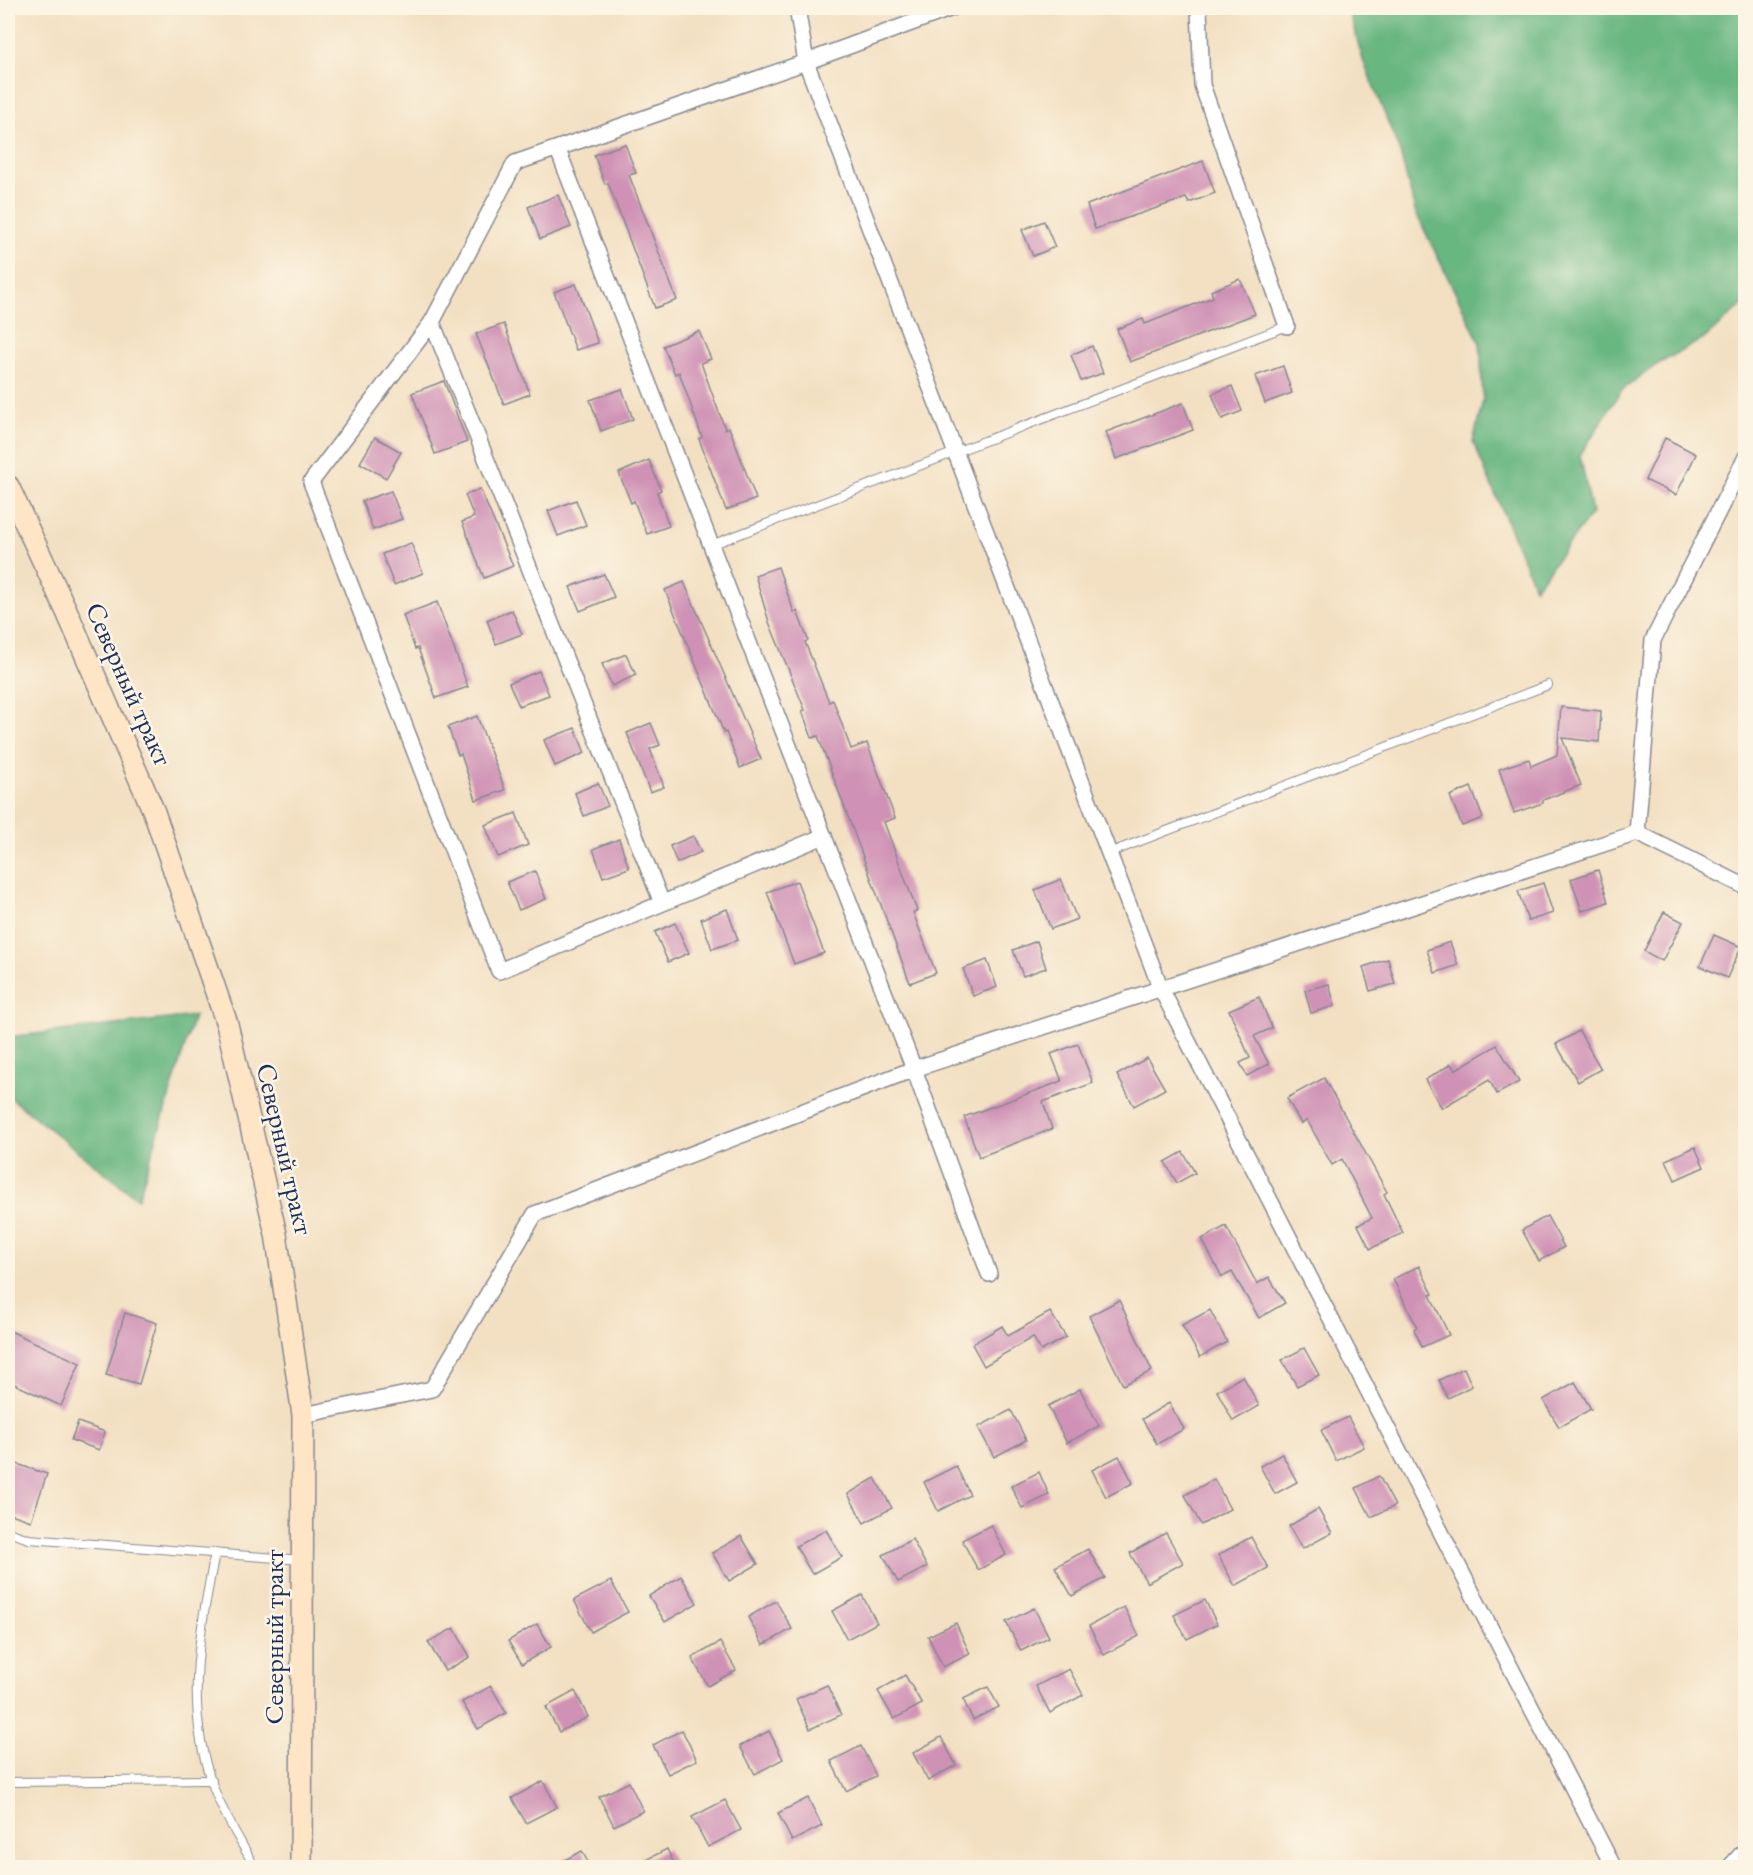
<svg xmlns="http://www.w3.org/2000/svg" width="1753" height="1875" font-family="'EB Garamond',serif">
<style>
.forest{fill:#68b680;stroke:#42726f;stroke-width:1.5}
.building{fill:#cf91b5}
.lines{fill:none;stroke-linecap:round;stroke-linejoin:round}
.service-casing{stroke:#878890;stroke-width:10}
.minor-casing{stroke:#878890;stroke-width:18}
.secondary-casing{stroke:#878890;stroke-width:24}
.service{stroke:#fff;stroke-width:8}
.minor{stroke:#fff;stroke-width:15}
.secondary{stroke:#fde5c5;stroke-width:21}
.labels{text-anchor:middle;stroke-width:5;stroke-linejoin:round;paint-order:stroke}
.street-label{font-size:27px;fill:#1b2f5e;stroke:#fcf5e5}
</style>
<rect width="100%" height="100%" fill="#fcf5e5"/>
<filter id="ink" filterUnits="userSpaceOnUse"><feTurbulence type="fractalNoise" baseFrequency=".0167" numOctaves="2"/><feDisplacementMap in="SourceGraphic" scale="12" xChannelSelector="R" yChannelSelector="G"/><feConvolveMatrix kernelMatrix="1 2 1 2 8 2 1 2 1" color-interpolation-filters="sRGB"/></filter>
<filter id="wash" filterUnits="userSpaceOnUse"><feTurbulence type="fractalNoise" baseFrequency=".008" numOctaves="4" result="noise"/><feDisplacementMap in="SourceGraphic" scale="24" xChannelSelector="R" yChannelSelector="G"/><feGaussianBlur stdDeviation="1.35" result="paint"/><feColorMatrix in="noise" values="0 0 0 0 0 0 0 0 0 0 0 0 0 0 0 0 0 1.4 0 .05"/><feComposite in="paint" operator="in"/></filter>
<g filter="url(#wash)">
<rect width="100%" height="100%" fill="#f3e0c2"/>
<g class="forest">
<polygon points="1348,8 1745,8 1745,303 1705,338 1656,365 1621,391 1580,455 1592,513 1535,588 1473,442 1483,400 1480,343 1415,211 1400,152 1363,60"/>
<polygon points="194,1016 138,1199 8,1096 8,1037"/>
</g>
<g id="blocks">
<g class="building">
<polygon points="625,144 636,173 629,175 677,300 655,308 608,183 605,184 594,155"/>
<polygon points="1203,161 1215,193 1189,203 1186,198 1095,229 1087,205"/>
<polygon points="558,195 571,227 540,239 528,207"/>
<polygon points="1044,221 1055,247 1033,256 1022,230"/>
<polygon points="1240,279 1255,314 1130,362 1117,329 1143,319 1145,324 1213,297 1211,291"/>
<polygon points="576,284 598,343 576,350 554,292"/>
<polygon points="504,324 530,394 504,404 476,334"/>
<polygon points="699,331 711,359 701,363 725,429 729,427 756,499 726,510 699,439 702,437 679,372 675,374 663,346"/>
<polygon points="1092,346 1103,373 1081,381 1071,355"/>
<polygon points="1283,366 1292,393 1265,403 1255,376"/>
<polygon points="444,381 467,442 435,454 412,393"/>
<polygon points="1232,386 1242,411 1222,419 1212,394"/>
<polygon points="622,389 633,419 601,431 590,400"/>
<polygon points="1183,403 1193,430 1116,459 1106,432"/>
<polygon points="375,437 401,452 386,478 360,463"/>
<polygon points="1665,438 1696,454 1676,495 1645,480"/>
<polygon points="649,460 661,490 657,492 669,526 647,534 634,501 631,503 619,473"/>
<polygon points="480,489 513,566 484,578 462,522 474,517 465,495"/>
<polygon points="391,491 402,519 373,530 362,501"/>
<polygon points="576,500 586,525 558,536 548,511"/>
<polygon points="411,543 423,573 394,585 382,554"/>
<polygon points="778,567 794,612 797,611 808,640 805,642 829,702 833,700 851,749 867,743 895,818 884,822 917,911 913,912 936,973 910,983 818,736 812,738 802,711 805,710 769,622 755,575"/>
<polygon points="604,574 614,597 580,611 570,587"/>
<polygon points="684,582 761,759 740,768 726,732 724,733 665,590"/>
<polygon points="437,602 468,687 436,698 418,648 415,649 403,615"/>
<polygon points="512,610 522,634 496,644 487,620"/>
<polygon points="626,654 636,675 612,686 602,664"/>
<polygon points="539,671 549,695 519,706 509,683"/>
<polygon points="1561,707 1601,711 1599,742 1562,738 1581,785 1543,800 1543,803 1514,813 1499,769 1529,759 1531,766 1557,755"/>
<polygon points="477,716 505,790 476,800 461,754 458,755 448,727"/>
<polygon points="651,723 660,745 650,749 664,787 650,792 627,733"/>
<polygon points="575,728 585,753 555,766 544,740"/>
<polygon points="598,783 608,806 584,816 575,793"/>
<polygon points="1471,787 1483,818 1462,826 1450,796"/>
<polygon points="516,813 528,845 498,857 485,825"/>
<polygon points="693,836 701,852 677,863 670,846"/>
<polygon points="619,839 629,868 603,877 593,849"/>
<polygon points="1598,870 1608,902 1582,911 1571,879"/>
<polygon points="535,871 546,899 519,910 507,882"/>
<polygon points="1061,879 1077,919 1051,929 1035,890"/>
<polygon points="797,881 824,953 794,964 767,892"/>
<polygon points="1543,883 1553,913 1528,921 1518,891"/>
<polygon points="727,909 738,940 712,949 701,919"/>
<polygon points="1664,912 1683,922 1662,961 1644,951"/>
<polygon points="675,923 689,953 668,962 655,932"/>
<polygon points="1714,935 1741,947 1727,978 1700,966"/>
<polygon points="1037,941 1046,968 1023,976 1013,950"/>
<polygon points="1450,942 1458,965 1435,973 1427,950"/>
<polygon points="1388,959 1395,984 1370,991 1363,967"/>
<polygon points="987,960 997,987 973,996 963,969"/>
<polygon points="1329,984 1335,1006 1311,1013 1305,990"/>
<polygon points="1259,997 1272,1028 1254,1036 1269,1064 1247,1076 1240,1063 1250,1058 1229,1010"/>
<polygon points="1579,1031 1601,1069 1578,1082 1556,1044"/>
<polygon points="1078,1044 1093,1083 1043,1102 1052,1129 979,1157 964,1117 1062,1081 1051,1054"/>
<polygon points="1497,1045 1519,1082 1497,1094 1489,1080 1442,1108 1425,1080 1451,1064 1455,1070"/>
<polygon points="1147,1058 1165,1089 1134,1106 1117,1075"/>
<polygon points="1324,1078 1387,1192 1384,1194 1403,1233 1370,1249 1358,1225 1372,1218 1342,1159 1332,1165 1307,1120 1301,1124 1287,1098"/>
<polygon points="1695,1147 1704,1167 1675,1180 1666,1160"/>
<polygon points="1183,1152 1195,1173 1177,1183 1165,1162"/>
<polygon points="1547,1216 1564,1247 1539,1261 1522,1230"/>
<polygon points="1226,1226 1257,1284 1269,1277 1285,1303 1259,1318 1232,1272 1222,1277 1202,1239"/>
<polygon points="1419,1266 1433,1294 1430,1295 1449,1335 1422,1347 1414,1329 1417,1327 1393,1279"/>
<polygon points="1119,1300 1152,1371 1123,1385 1089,1316"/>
<polygon points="1210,1310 1227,1342 1200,1357 1182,1325"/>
<polygon points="1050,1312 1066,1337 1041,1351 1033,1337 984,1366 972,1344 1002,1326 1008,1336"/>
<polygon points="125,1313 157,1323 139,1384 106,1375"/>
<polygon points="8,1330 80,1363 61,1406 8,1381"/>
<polygon points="1304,1348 1319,1375 1297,1386 1282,1360"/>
<polygon points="1464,1368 1472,1386 1448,1398 1439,1380"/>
<polygon points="1243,1376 1259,1406 1233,1421 1217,1391"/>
<polygon points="1575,1382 1591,1409 1559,1427 1543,1400"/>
<polygon points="1080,1389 1099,1426 1067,1443 1048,1406"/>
<polygon points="1169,1403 1184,1429 1157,1444 1142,1419"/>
<polygon points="1011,1410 1026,1440 994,1457 978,1427"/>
<polygon points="1348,1417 1364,1447 1336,1461 1321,1430"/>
<polygon points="78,1422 105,1432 99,1450 71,1440"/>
<polygon points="1282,1454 1297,1482 1275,1494 1260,1466"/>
<polygon points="1119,1456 1133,1483 1106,1497 1092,1470"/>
<polygon points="8,1461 47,1474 31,1521 8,1513"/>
<polygon points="956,1466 970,1495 938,1511 924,1482"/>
<polygon points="1039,1472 1049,1495 1022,1508 1011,1486"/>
<polygon points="1379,1476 1395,1506 1371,1517 1356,1488"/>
<polygon points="875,1478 892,1508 864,1523 848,1494"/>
<polygon points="1214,1479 1230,1509 1201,1525 1185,1495"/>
<polygon points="1318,1509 1332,1533 1302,1549 1289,1526"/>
<polygon points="991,1525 1006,1555 978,1570 962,1540"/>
<polygon points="826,1530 842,1557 812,1574 796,1546"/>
<polygon points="1166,1533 1183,1563 1147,1583 1130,1553"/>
<polygon points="741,1536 758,1564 729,1581 712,1553"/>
<polygon points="1251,1537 1268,1568 1235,1586 1218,1555"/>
<polygon points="912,1539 927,1567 898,1582 883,1555"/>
<polygon points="1088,1549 1105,1578 1072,1596 1055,1567"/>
<polygon points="681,1576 697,1603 665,1622 649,1596"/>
<polygon points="611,1581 628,1612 591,1632 574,1600"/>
<polygon points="862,1595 877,1623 847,1639 832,1611"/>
<polygon points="1205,1600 1217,1624 1187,1639 1174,1615"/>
<polygon points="776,1601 792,1629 763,1645 748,1617"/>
<polygon points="1124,1607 1139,1636 1104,1655 1089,1626"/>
<polygon points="1034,1608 1049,1637 1021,1651 1006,1622"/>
<polygon points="956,1623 970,1654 943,1667 928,1636"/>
<polygon points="537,1624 551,1647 522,1664 508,1641"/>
<polygon points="454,1628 470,1657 445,1671 428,1642"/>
<polygon points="720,1642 736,1670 708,1686 692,1658"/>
<polygon points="1069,1669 1083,1695 1050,1713 1036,1686"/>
<polygon points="905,1675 922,1704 894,1719 878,1691"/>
<polygon points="827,1685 841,1715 810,1729 796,1699"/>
<polygon points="491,1686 506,1713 478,1729 462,1702"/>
<polygon points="988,1687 999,1707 973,1720 963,1699"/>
<polygon points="575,1691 588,1717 559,1732 546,1707"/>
<polygon points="682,1730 697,1760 668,1774 653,1745"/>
<polygon points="769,1731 783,1759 755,1774 740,1746"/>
<polygon points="941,1737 956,1765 928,1781 913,1753"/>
<polygon points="861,1746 876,1776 846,1791 831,1761"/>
<polygon points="543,1781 557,1807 526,1823 512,1798"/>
<polygon points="629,1782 643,1811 614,1826 599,1797"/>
<polygon points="808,1798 822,1826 792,1841 778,1813"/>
<polygon points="725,1800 741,1830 708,1847 692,1817"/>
<polygon points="667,1849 676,1868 630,1868"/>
<polygon points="582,1851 591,1868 549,1868"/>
</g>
</g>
</g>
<g filter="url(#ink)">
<use href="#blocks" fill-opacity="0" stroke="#878890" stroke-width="1.5"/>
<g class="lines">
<defs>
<g id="service">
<polyline points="711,545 1287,326"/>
<polyline points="1109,853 1548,685"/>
<polyline points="8,1532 29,1539 302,1560"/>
<path d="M 215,1553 C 199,1637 183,1712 216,1794 C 226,1819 242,1843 255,1868"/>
<polyline points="8,1782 212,1780"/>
</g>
<g id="minor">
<polyline points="797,8 806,62 1161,989 1614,1868"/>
<polyline points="1199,8 1202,85 1287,326"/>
<polyline points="558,150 914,1069 989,1274"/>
<polyline points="432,322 662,903"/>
<polyline points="1637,833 1746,887"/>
<polyline points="824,836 499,971 311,482 432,322 515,163 806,62 952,8"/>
<polyline points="303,1415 432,1389 535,1214 914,1069 1637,833 1653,640 1746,457"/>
<polyline points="1729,1868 1746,1849"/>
</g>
<polyline id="secondary" points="8,486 67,612 154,812 227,1024 276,1234 303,1415 301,1868"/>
</defs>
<use href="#service" class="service-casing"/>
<use href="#minor" class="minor-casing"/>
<use href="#secondary" class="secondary-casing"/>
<use href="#service" class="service"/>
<use href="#minor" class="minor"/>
<use href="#secondary" class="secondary"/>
</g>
</g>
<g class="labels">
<g class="street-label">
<text transform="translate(129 684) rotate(66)" y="9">Северный тракт</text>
<text transform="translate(285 1149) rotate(77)" y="9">Северный тракт</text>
<text transform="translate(274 1637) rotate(-90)" y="9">Северный тракт</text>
</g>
</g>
<rect width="1753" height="1875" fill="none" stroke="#fcf5e5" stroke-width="30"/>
</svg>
